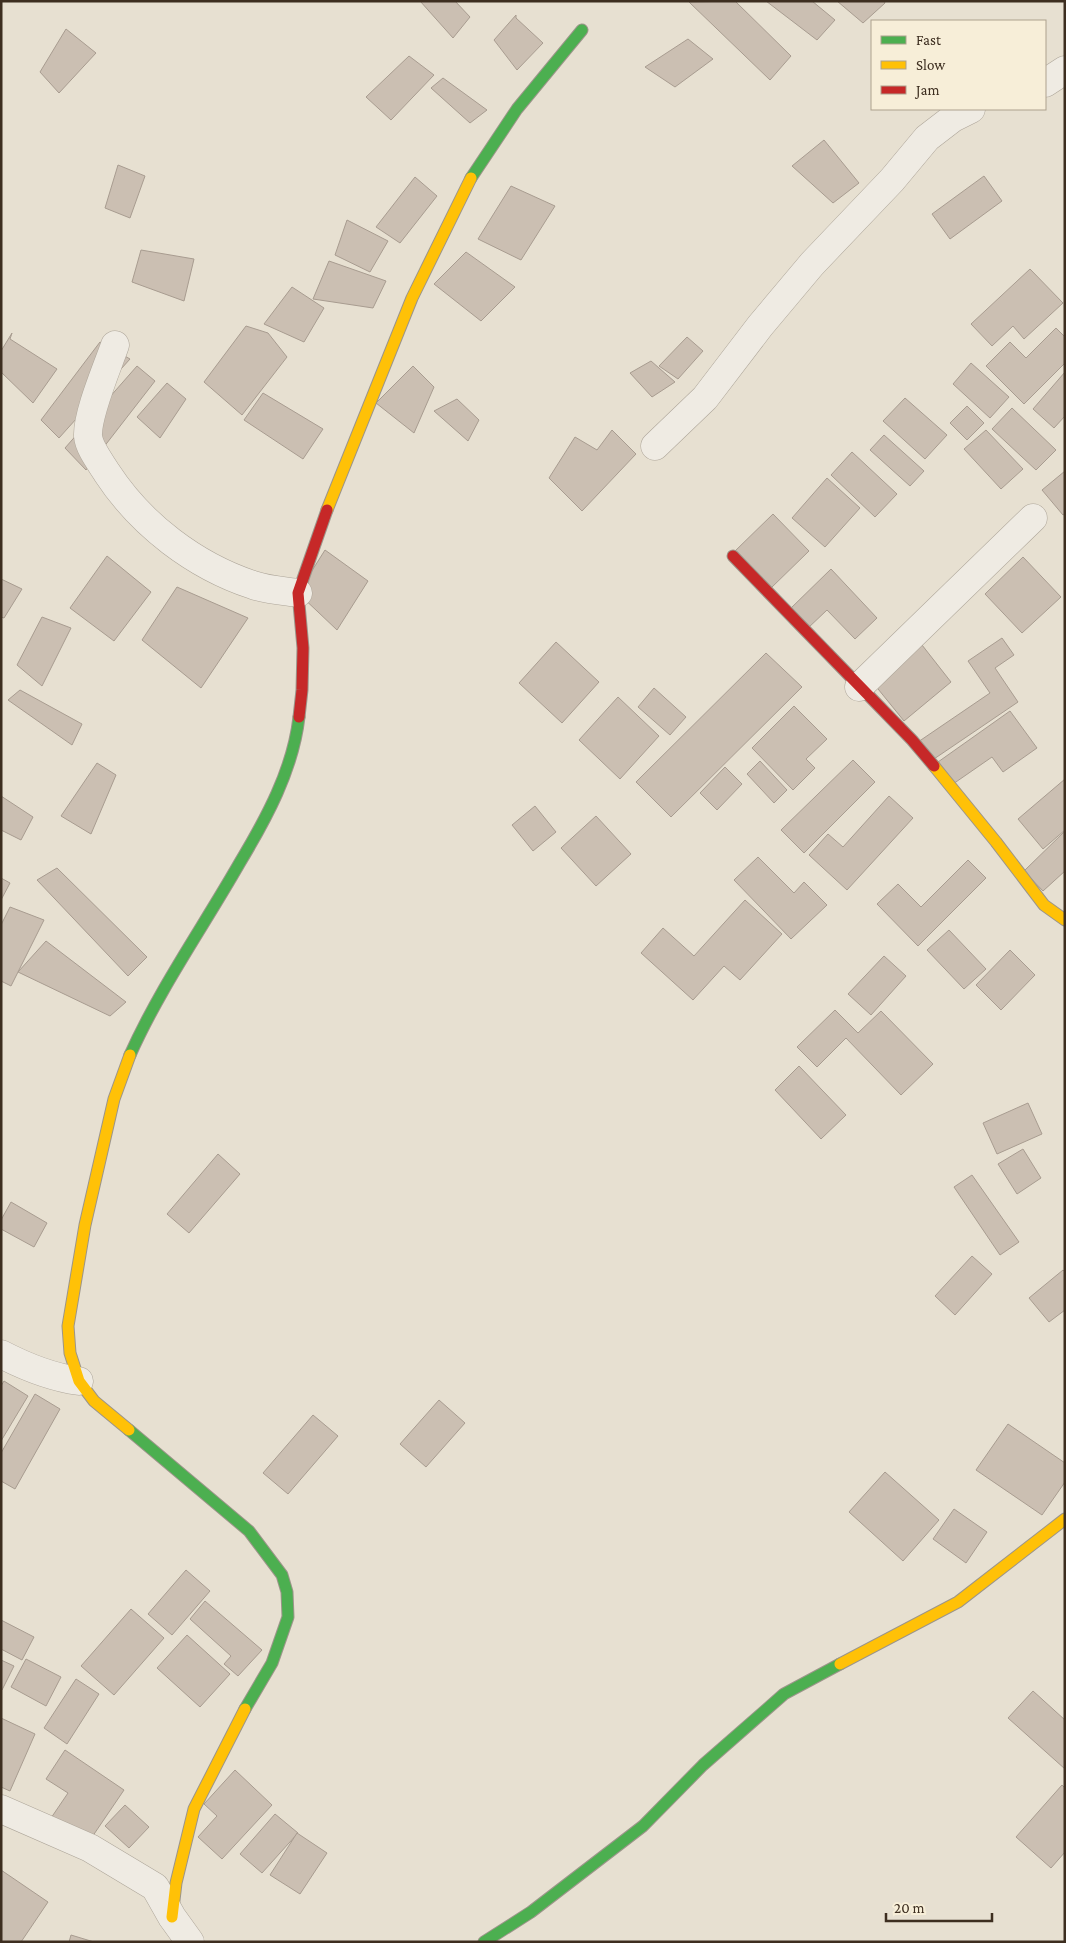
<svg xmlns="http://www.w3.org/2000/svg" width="1066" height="1943" font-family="'Crimson Pro',serif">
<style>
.building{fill:#cbbfb2;stroke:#a89c90}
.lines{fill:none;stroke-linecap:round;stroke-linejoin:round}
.street-casing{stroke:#ada599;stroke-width:29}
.fast-casing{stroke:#9c958a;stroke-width:13}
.slow-casing{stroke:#9c958a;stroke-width:13}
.jam-casing{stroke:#9c958a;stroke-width:13}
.street{stroke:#efebe3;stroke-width:28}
.fast{stroke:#4caf50;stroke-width:11}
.slow{stroke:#ffc107;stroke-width:11}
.jam{stroke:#c62828;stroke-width:11}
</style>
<rect width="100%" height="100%" fill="#e7e0d1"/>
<g class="building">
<polygon points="420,1 455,1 470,17 453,38"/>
<polygon points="735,1 791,56 770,80 689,2"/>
<polygon points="766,1 812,1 835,20 817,40"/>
<polygon points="837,1 884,1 885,3 863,23"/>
<polygon points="516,15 516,18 543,43 517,70 494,40"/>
<polygon points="66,29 96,53 59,93 40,72"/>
<polygon points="688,39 713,59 675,87 645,67"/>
<polygon points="409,56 434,75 391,120 366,97"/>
<polygon points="443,78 487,110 470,123 431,88"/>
<polygon points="824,140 859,183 833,203 792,166"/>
<polygon points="118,165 145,176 130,218 105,208"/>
<polygon points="984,176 1002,201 950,239 932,214"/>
<polygon points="415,177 437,196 400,243 376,227"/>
<polygon points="511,186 555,206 521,260 478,239"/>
<polygon points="347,220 388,241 370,272 335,255"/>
<polygon points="141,250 194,259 184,301 132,282"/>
<polygon points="466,252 515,287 481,321 434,284"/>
<polygon points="329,261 386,281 373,308 313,299"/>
<polygon points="1030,269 1063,303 1024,339 1013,326 992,346 971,324"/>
<polygon points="292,287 324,308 304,342 264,324"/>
<polygon points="246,326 268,333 287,357 242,415 204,382"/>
<polygon points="1056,328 1065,337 1065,363 1024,404 986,366 1010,342 1026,358"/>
<polygon points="12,333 10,339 57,369 33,403 1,372 1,351"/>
<polygon points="687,337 703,351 678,379 659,366"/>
<polygon points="100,342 130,359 59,438 41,420"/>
<polygon points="651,361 675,382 652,397 630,373"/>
<polygon points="971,363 1009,397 990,418 953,384"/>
<polygon points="137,366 155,381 86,470 65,448"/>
<polygon points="413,366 434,387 414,433 376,403"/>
<polygon points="1065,372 1065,416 1054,428 1033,409"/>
<polygon points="167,383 186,399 160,438 137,417"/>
<polygon points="263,393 323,429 303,459 244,420"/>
<polygon points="905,398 947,435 925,459 883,421"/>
<polygon points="457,399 479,420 468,441 434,411"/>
<polygon points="967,406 984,423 967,440 950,423"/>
<polygon points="1012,408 1056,450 1036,470 992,429"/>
<polygon points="612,430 636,454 582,511 549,478 575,437 597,450"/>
<polygon points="986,430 1023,469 1001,489 964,449"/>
<polygon points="884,435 924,471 910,486 870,450"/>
<polygon points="852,452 897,494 875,517 831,475"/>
<polygon points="1065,471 1065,514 1063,515 1042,490"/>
<polygon points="827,478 860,508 825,547 792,518"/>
<polygon points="773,514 809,551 770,589 734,552"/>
<polygon points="325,550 368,581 337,630 298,593"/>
<polygon points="107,556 151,592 114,641 70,608"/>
<polygon points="1023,557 1061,597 1022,633 985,594"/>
<polygon points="831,569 877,618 855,639 827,610 807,629 789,610"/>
<polygon points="1,579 22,589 4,618 1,617"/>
<polygon points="177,587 248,618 201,688 142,640"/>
<polygon points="42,617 71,628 42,686 17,665"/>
<polygon points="1002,638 1014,655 995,668 1018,702 931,761 918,742 990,693 968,661"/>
<polygon points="556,642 599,682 562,723 519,683"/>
<polygon points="922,645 951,682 904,721 874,684"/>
<polygon points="766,653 802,687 671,817 636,782"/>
<polygon points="654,688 686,717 670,735 638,707"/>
<polygon points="20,690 82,724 72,745 8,700"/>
<polygon points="618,697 659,736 620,779 579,740"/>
<polygon points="794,706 827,739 806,759 815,768 793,790 752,748"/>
<polygon points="1010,711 1037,748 1003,772 992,757 953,784 938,762"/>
<polygon points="853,760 875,782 804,853 781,830"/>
<polygon points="760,761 787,790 774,803 747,774"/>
<polygon points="97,763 116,775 91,834 61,816"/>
<polygon points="725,767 742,784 717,810 700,793"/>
<polygon points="1065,779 1065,830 1043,849 1018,819"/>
<polygon points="1,796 33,817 21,840 1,830"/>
<polygon points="889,796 913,818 847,890 809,855 828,834 843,847"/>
<polygon points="535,806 556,832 533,851 512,825"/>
<polygon points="596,816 631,854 596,886 561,848"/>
<polygon points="1064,832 1065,871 1043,891 1024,871"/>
<polygon points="758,857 794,893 804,882 827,905 791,939 734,880"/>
<polygon points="968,860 986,878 918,946 877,904 898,884 921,907"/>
<polygon points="57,868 147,957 128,976 37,880"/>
<polygon points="1,878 10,883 1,900"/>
<polygon points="745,900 782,934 740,980 724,966 693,1000 641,953 663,928 694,956"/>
<polygon points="10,907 44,920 11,986 1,981 1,925"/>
<polygon points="949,930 986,969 964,989 927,950"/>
<polygon points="46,941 126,1002 110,1016 18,972"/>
<polygon points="1010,950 1035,975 1001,1010 976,985"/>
<polygon points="884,956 906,976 871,1015 848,994"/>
<polygon points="835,1010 858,1033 881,1011 933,1064 901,1095 846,1038 817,1067 797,1047"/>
<polygon points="799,1066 846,1115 821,1139 775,1090"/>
<polygon points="1028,1103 1042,1134 997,1154 983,1123"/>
<polygon points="1023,1149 1041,1178 1017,1194 998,1164"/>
<polygon points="218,1154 240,1174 189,1233 167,1214"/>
<polygon points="972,1175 1019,1242 1000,1255 954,1187"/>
<polygon points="11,1202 47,1223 34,1247 1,1229 1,1220"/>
<polygon points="972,1256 992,1274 955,1315 935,1296"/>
<polygon points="1063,1270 1065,1272 1065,1310 1049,1322 1029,1298"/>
<polygon points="4,1381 28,1396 1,1441 1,1386"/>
<polygon points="35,1394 60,1409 15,1489 1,1481 1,1453"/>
<polygon points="439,1400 465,1423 426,1467 400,1444"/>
<polygon points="313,1415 338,1436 288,1494 263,1473"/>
<polygon points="1008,1424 1065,1463 1065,1482 1042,1515 976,1470"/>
<polygon points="885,1472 939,1520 903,1561 849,1512"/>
<polygon points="954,1509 987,1532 966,1563 933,1539"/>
<polygon points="186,1570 210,1591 172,1635 148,1614"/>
<polygon points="205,1601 262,1650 238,1676 224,1664 231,1656 190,1619"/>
<polygon points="131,1609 164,1638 114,1695 81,1666"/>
<polygon points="1,1620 34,1637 22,1660 1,1649"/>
<polygon points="187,1635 230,1674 200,1707 157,1668"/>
<polygon points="26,1659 61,1677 46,1706 11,1687"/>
<polygon points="1,1660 14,1666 2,1690 1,1689"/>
<polygon points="76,1679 99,1694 67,1744 44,1728"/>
<polygon points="1033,1691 1065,1720 1065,1769 1008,1718"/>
<polygon points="1,1718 35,1734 10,1791 1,1787"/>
<polygon points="65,1750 124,1790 88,1843 51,1818 68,1793 46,1779"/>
<polygon points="235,1770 272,1805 222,1859 198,1837 217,1816 204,1804"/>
<polygon points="1062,1785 1065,1788 1065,1852 1051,1868 1016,1837"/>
<polygon points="125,1805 149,1827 129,1848 105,1826"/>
<polygon points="275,1814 298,1833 262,1873 240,1854"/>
<polygon points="297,1833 327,1853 300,1894 270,1875"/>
<polygon points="1,1870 48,1902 21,1942 1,1942"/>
<polygon points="71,1935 94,1942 69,1942"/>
</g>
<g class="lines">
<defs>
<g id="street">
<polyline points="1045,83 1065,70"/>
<path d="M 115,345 C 107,368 87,414 88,436 C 89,448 101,463 107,473 C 141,525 195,566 253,585 C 267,590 284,591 298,593"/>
<polyline points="655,446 705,398 760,326 812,264 892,180 927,138 953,118 971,109"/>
<polyline points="859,687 1033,518"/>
<path d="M 1,1354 C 26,1367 50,1377 79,1381"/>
<polyline points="1,1809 90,1848 155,1887 172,1917 190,1942"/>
</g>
<g id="fast">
<polyline points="471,178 517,109 582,30"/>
<path d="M 130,1055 C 160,988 203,927 239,864 C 266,819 293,770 299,717"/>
<polyline points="129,1430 249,1531 282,1575 287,1592 288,1617 272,1663 245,1709"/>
<polyline points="484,1942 531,1912 643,1826 703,1765 784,1694 840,1664"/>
</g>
<g id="slow">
<polyline points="327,510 412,298 471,178"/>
<polyline points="934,766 996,842 1044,905 1065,920"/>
<polyline points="129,1430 94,1401 79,1381 70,1353 68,1326 85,1225 114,1099 130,1055"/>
<polyline points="840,1664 958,1602 1065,1519"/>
<polyline points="172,1917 176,1883 194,1809 245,1709"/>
</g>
<g id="jam">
<polyline points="733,556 912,740 934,766"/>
<polyline points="299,717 302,690 303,648 298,593 327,510"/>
</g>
</defs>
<use href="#street" class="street-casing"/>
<use href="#fast" class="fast-casing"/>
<use href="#slow" class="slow-casing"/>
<use href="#jam" class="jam-casing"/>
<use href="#street" class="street"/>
<use href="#fast" class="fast"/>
<use href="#slow" class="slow"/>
<use href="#jam" class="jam"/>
</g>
<rect width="1066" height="1943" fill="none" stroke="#3d2e20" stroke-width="5"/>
<rect x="871" y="20" width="175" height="90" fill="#f7eed8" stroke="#ada18e"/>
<rect x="881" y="36" width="25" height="8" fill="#4caf50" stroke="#ada18e"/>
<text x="916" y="45" font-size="15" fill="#3d2e20">Fast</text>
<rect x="881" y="61" width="25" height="8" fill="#ffc107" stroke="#ada18e"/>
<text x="916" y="70" font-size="15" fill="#3d2e20">Slow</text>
<rect x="881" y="86" width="25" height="8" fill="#c62828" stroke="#ada18e"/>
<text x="916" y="95" font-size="15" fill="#3d2e20">Jam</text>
<path d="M886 1913v8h106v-8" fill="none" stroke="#3d2e20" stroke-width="2.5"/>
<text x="894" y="1913" font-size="15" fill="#3d2e20" stroke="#f7eed8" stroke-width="4" paint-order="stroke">20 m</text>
</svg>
